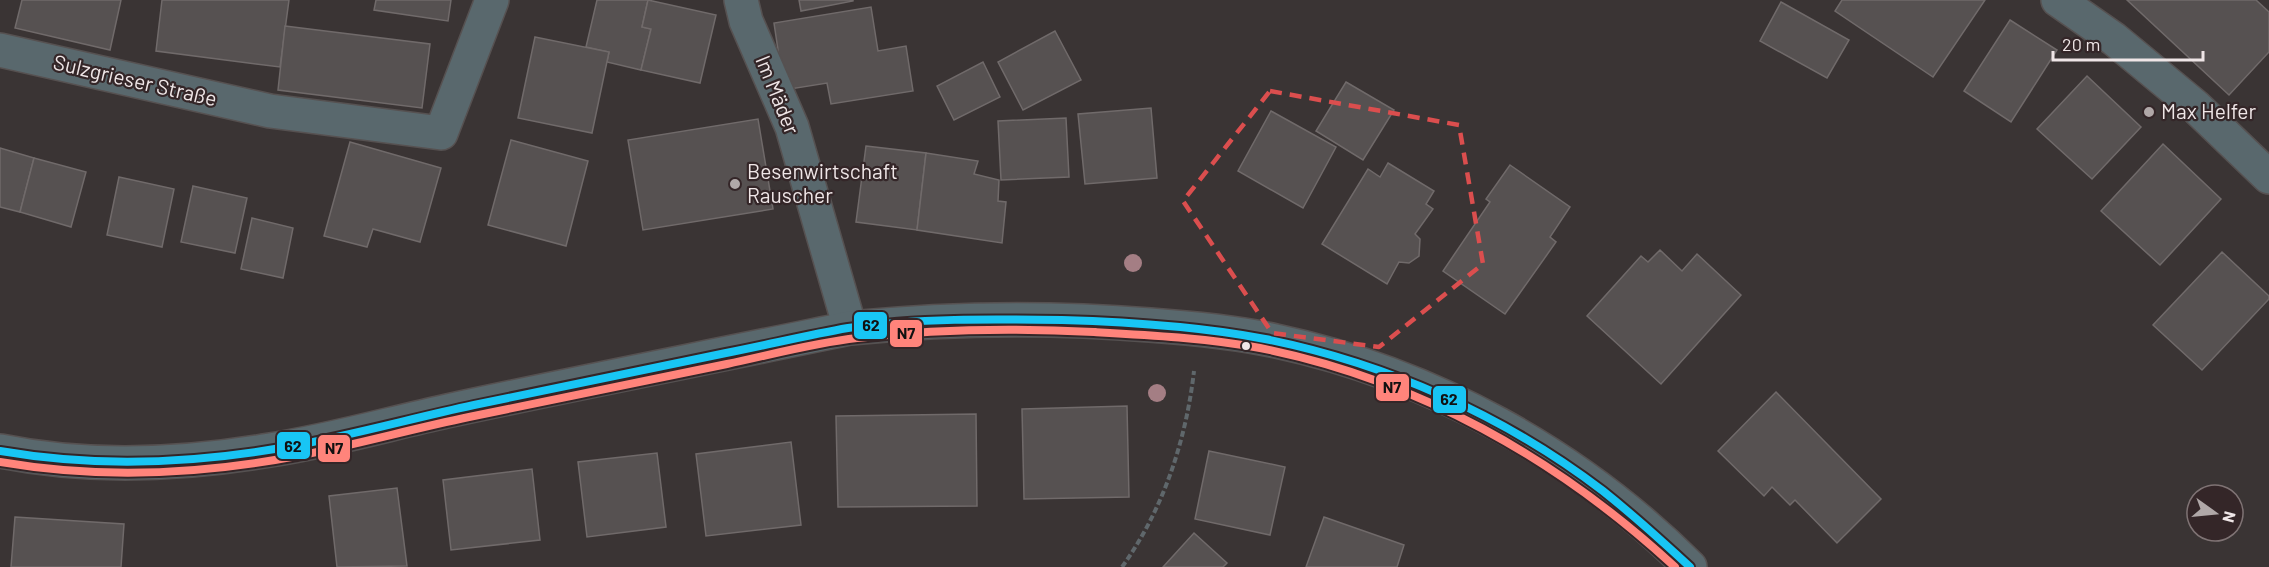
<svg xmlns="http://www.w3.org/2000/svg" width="2269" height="567" font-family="Barlow,sans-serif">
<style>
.building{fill:#565151;stroke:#706a6a;stroke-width:1.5}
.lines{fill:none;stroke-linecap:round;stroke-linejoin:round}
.minor-casing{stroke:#565151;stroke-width:36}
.path{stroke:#5f676b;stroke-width:4;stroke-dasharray:6 3;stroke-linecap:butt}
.minor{stroke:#59686d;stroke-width:33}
.bus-1-casing{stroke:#342628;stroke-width:12}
.bus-2-casing{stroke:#342628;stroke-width:12}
.bus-1{stroke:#18c5f4;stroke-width:8}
.bus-2{stroke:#ff847b;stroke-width:8}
.tree{fill:#a47e84}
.marked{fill:none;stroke:#db4e4e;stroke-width:4.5;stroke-dasharray:12 8;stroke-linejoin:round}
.poi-dot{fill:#b0a8a8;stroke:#342628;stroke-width:2}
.bus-dot{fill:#efe6e7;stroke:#342628;stroke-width:2}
.labels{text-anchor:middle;stroke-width:4.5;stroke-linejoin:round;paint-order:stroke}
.street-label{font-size:21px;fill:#efe6e7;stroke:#342628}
.poi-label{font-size:21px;fill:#efe6e7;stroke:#342628;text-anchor:start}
.line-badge{stroke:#342628;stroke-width:2}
.pale-badge-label{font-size:16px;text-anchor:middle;font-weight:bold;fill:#111}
</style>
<rect width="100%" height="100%" fill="#3a3434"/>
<g class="building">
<polygon points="22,0 121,0 110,50 15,28"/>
<polygon points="162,0 289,0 280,67 156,51"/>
<polygon points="376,0 451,0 448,21 374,10"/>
<polygon points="597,0 648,0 642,27 651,29 641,70 607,62 609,52 586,47"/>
<polygon points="648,0 716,15 700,83 641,70 651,29 642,27"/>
<polygon points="799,0 853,0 853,1 801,11"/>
<polygon points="1842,0 1985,0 1933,77 1835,11"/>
<polygon points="2127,0 2256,0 2269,12 2269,52 2229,95"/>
<polygon points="1781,2 1849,40 1827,78 1760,41"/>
<polygon points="871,7 878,51 906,46 913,91 831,104 827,83 784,90 774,23"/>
<polygon points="2010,20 2057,50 2011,122 1964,91"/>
<polygon points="285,26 430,44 422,108 278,90"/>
<polygon points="1055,31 1081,80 1023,110 998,62"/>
<polygon points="535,37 609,52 592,133 518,118"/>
<polygon points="983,62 1000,97 954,120 937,86"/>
<polygon points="2087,76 2141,127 2092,179 2037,129"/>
<polygon points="1346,82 1394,110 1363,160 1316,131"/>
<polygon points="1151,108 1157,178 1085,184 1078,114"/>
<polygon points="1271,111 1336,147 1303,208 1238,171"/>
<polygon points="1066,118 1069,177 1001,180 998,121"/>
<polygon points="758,119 773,209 643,230 628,140"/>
<polygon points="511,140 588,161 566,246 488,225"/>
<polygon points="350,142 441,168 420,242 373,229 367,247 324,236"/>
<polygon points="2163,144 2221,199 2160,265 2101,211"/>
<polygon points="866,146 926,153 917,230 856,222"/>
<polygon points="0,148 34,158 20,212 0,207"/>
<polygon points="926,153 978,161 974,174 999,180 998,201 1006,202 1002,243 917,230"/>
<polygon points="34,158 86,172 71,227 20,212"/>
<polygon points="1388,163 1434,191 1426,204 1433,209 1415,234 1420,239 1419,256 1409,263 1399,262 1387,284 1322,244 1368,169 1380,177"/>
<polygon points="1510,165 1570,207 1550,237 1556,242 1505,314 1443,271 1490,202 1486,199"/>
<polygon points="119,177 174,189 162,247 107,235"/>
<polygon points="193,186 247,198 235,253 181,242"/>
<polygon points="252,218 293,228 283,278 241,269"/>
<polygon points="1660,250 1682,271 1697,254 1741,295 1661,384 1587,316 1641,256 1648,262"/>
<polygon points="2222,252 2269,296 2269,299 2202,370 2153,325"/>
<polygon points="1776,392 1881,499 1837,543 1795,500 1790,505 1772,487 1764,496 1718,451"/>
<polygon points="1127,406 1129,497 1024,499 1022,409"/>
<polygon points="976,414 977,506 838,507 836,416"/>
<polygon points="791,442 801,525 706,536 696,454"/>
<polygon points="1209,451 1285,467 1270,535 1195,519"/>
<polygon points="657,453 666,527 587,537 578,462"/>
<polygon points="532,469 540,540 451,550 443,480"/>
<polygon points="397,488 407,566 337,567 329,496"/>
<polygon points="15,517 124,524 121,567 11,567"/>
<polygon points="1324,517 1404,545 1397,567 1306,567"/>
<polygon points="1194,533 1227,563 1223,567 1163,567"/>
</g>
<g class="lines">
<defs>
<g id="minor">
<polyline points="741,0 746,21 792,127 850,328"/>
<polyline points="2058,0 2114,39 2195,106 2269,177"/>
<polyline points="0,50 270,111 441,133 492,0"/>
<path d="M 0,451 C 88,469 182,465 270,450 C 329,441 388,424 447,411 C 581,382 716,356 850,328 C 950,318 1050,317 1150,325 C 1192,328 1235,332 1276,341 C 1431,374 1578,455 1690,567"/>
</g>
</defs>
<use href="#minor" class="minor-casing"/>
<path class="path" d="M 1122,567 C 1163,510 1186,441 1194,371"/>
<use href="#minor" class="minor"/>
<defs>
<path id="bus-1" d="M 0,451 C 98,468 194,464 292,446 C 353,435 413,418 474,405 C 558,387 642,370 726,353 C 767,345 808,335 848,328 C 917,318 992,319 1062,320 C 1129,322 1199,326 1265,339 C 1386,363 1505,416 1603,491 C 1633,515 1662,541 1690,567"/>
<path id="bus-2" d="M 0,462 C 99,479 198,475 297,456 C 355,445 411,429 469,417 C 555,399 641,381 727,364 C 770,355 813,343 857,338 C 935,329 1015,328 1094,332 C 1149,335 1206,338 1260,348 C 1417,379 1558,459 1675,567"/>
</defs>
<use href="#bus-1" class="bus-1-casing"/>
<use href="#bus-2" class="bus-2-casing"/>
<use href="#bus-1" class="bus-1"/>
<use href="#bus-2" class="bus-2"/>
</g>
<g class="tree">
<circle cx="1133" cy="263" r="9"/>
<circle cx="1157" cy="393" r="9"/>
</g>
<path class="marked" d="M 1270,91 L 1459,125 L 1483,264 L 1379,347 L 1272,333 L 1183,201 Z"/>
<g class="poi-dot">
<circle cx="2149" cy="112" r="6"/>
<circle cx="735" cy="184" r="6"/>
</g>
<circle class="bus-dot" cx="1246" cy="346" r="5"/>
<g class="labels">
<g class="street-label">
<text transform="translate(135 81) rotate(13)" y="7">Sulzgrieser Straße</text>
<text transform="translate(777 95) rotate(68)" y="7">Im Mäder</text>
</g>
<g class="poi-label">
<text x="2161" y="119">Max Helfer</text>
<text x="747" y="179">Besenwirtschaft<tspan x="747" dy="24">Rauscher</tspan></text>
</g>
</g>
<g class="line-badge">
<rect x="853" y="311" width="35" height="29" rx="6" fill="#18c5f4"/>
<rect x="889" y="319" width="34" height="29" rx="6" fill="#ff847b"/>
<rect x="1375" y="373" width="35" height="29" rx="6" fill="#ff847b"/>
<rect x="1432" y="385" width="35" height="29" rx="6" fill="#18c5f4"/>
<rect x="276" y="431" width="35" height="29" rx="6" fill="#18c5f4"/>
<rect x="317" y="434" width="34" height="29" rx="6" fill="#ff847b"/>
</g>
<g class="pale-badge-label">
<text x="871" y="331">62</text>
<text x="906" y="339">N7</text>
<text x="1392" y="393">N7</text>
<text x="1449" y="405">62</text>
<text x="293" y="452">62</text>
<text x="334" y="454">N7</text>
</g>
<g transform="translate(2215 513) rotate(105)"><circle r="28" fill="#342628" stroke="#7f7374" stroke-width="1.5"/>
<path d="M0-4.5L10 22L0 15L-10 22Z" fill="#b0a8a8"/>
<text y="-9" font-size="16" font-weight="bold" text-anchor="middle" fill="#efe6e7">N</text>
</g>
<path d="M2053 51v9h150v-9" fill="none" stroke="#efe6e7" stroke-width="3"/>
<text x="2062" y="51" font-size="18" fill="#efe6e7" stroke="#342628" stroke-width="4.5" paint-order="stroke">20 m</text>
</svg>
